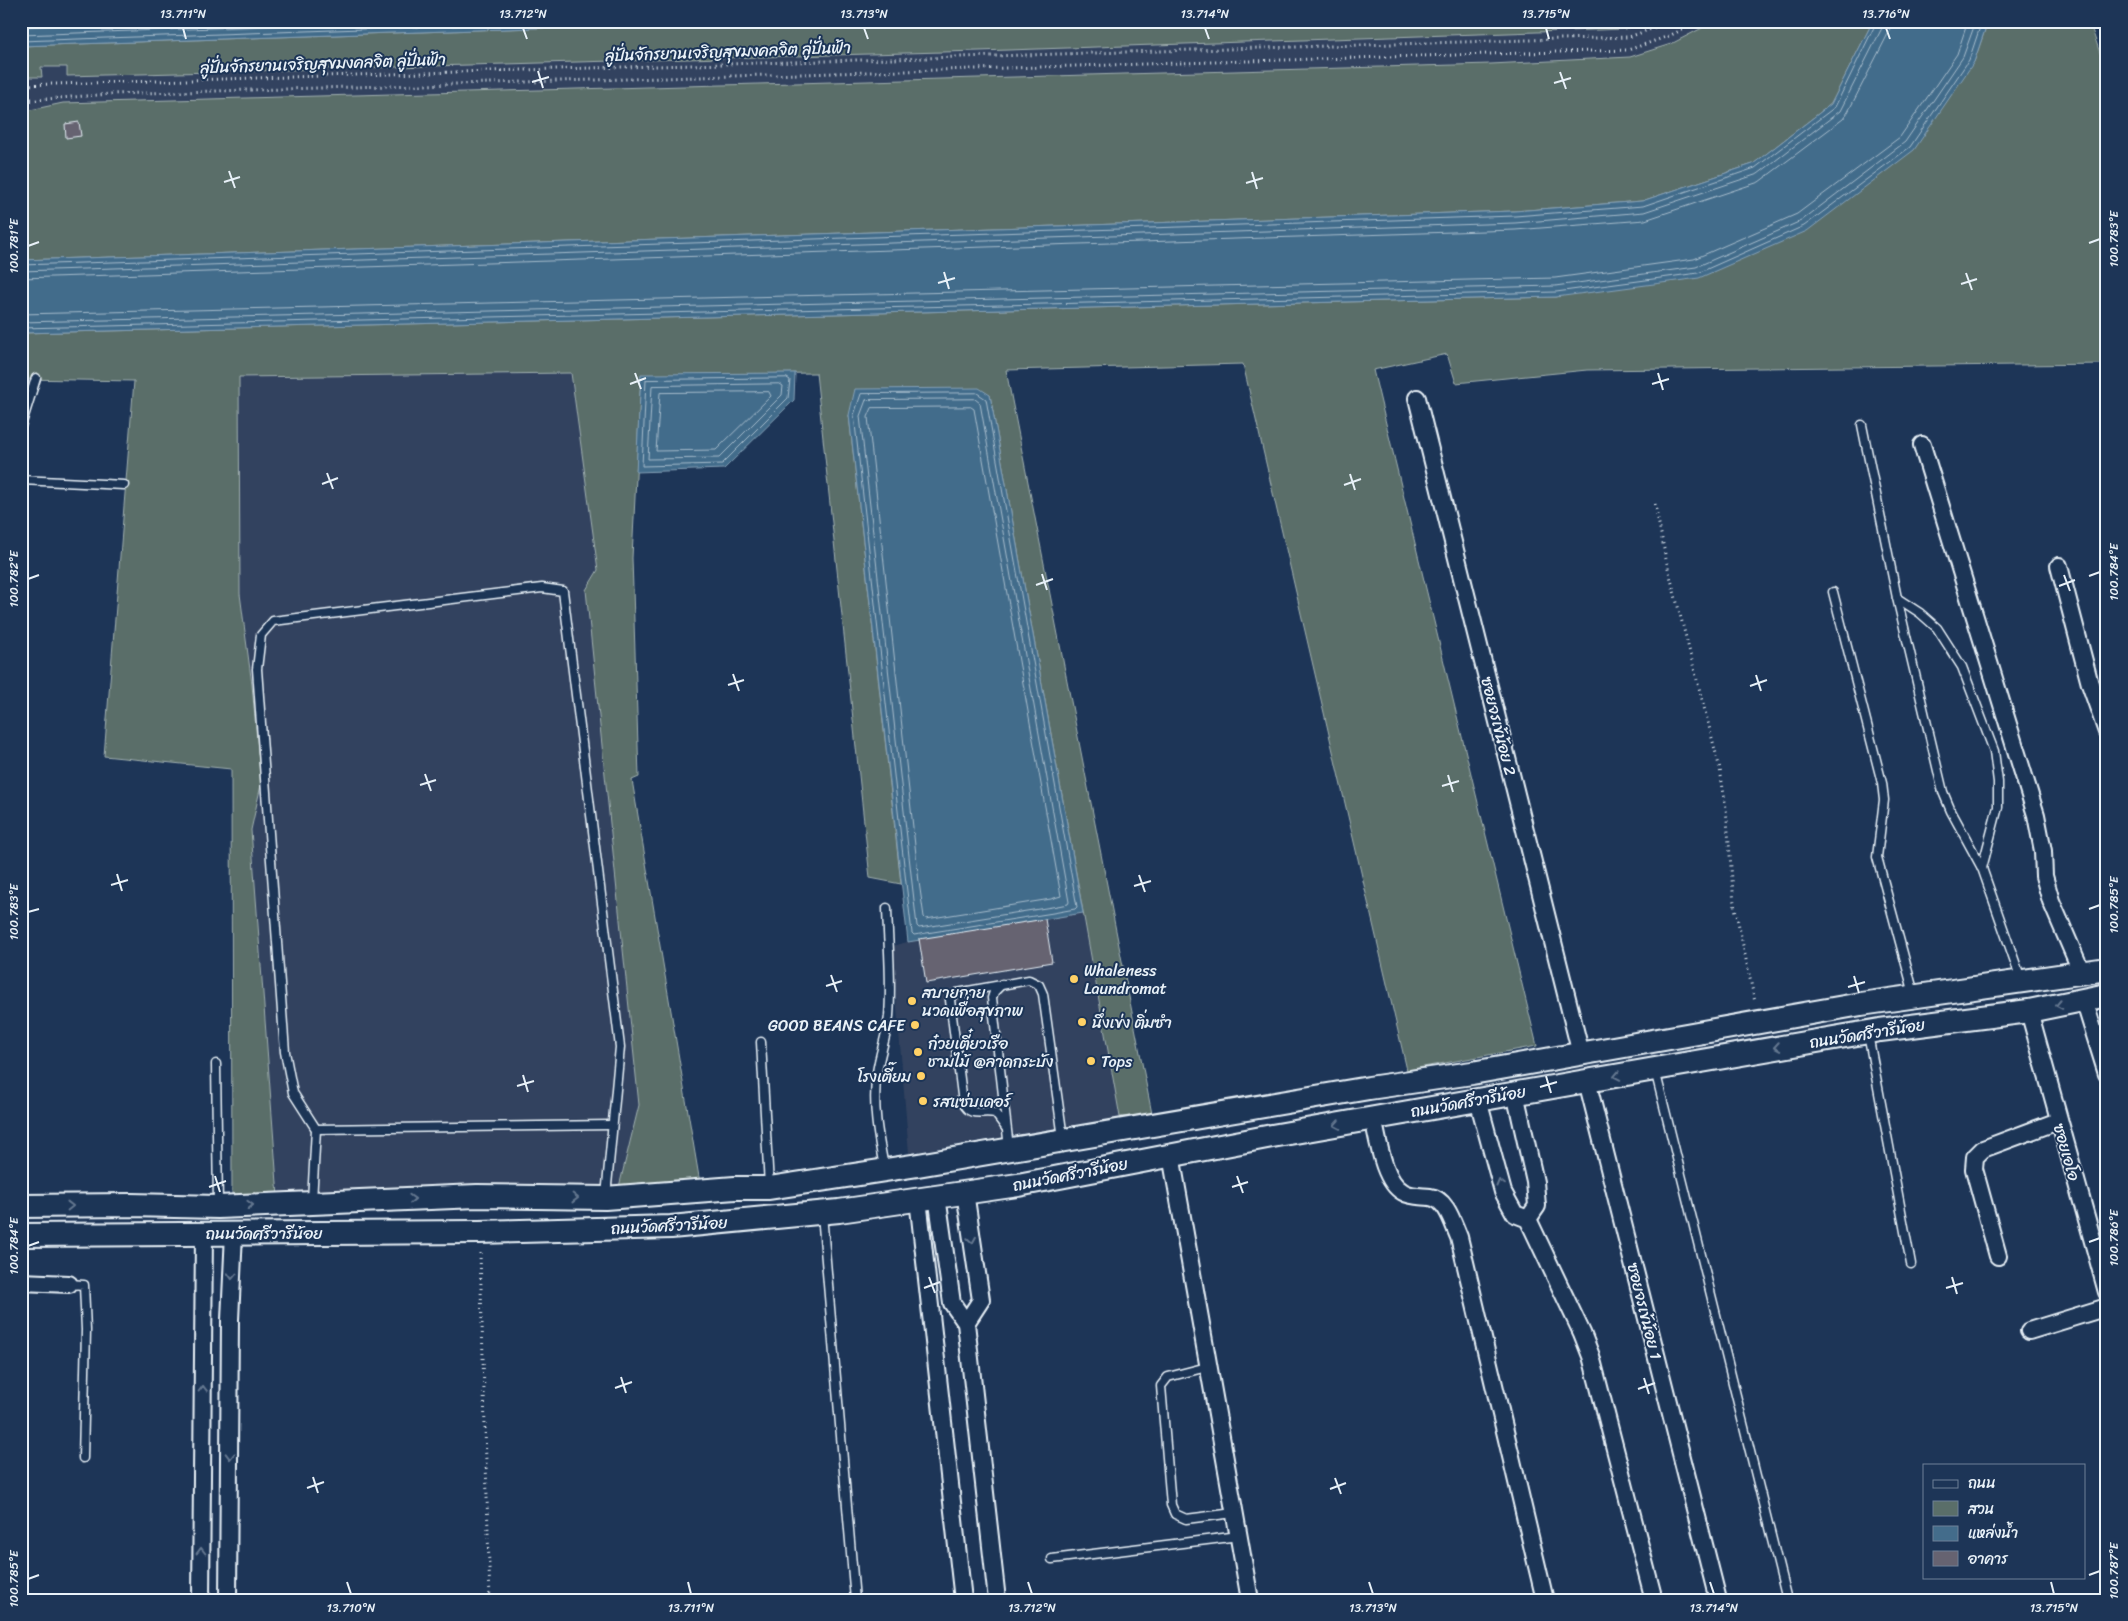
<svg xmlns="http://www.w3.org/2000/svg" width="2128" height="1621" font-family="Sriracha,'Playpen Sans Thai',sans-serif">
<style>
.built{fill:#33435f}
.green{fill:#5a6e69;stroke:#a1b0b0}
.water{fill:#436c8b;stroke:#85a1b7}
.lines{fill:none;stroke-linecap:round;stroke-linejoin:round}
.shore{stroke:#a6bccc;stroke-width:1}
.building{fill:#666371;stroke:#e8f1f8}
.service-casing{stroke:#e8f1f8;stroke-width:11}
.minor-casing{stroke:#e8f1f8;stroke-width:20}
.secondary-casing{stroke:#e8f1f8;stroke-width:26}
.path{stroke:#e8f1f8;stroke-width:3;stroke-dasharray:1 4;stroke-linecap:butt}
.service{stroke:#1d3557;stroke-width:8}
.minor{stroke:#1d3557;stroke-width:16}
.secondary{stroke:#1d3557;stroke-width:22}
.oneway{stroke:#64778f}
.ticks{fill:none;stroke:#e8f1f8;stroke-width:2}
.poi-dot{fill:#ffd166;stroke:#1d3557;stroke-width:2}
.labels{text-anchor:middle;stroke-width:4;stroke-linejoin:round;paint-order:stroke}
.street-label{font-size:16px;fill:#e8f1f8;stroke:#1d3557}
.poi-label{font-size:16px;fill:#e8f1f8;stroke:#1d3557;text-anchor:start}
.neatline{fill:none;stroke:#e8f1f8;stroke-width:2}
.ticks-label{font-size:12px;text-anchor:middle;fill:#e8f1f8}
</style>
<rect width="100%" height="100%" fill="#1d3557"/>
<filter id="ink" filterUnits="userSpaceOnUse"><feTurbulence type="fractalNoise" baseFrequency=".02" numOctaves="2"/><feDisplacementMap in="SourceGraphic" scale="10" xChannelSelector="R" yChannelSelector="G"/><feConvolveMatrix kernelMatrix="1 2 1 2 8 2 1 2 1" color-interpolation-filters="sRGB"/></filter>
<g filter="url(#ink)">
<g class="built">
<polygon points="21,21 1831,21 1789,76 21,198"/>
<polygon points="571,373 598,570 586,590 639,1105 619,1187 278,1197 251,830 261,785 252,685 240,594 239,377"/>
<polygon points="1083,913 1120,1117 909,1153 892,946 919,939"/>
</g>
<g class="green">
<polygon points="734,21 1650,21 1625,29 979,51 67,76 67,67 41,67 42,77 21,77 21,46"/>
<polygon points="1712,21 1873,21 1831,104 1753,164 1642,201 1514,211 21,260 21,112 63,103 1491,64 1630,57 1671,44 1702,28"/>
<polygon points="1988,21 2089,21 2107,73 2107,364 1587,370 1456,383 1447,354 1373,370 1537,1046 1407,1070 1243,364 1006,370 1152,1114 1120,1117 990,395 849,415 901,884 870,878 816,373 641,375 632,558 639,777 632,780 700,1183 619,1187 639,1105 586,590 598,570 571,373 239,377 240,594 252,685 261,785 251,830 278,1197 232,1197 231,769 104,756 134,381 21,379 21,333 1557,297 1974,62"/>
</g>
<g class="water">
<polygon points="21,21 734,21 21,46"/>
<polygon points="1873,21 1988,21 1974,62 1914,150 1807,231 1699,278 1556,297 21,333 21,260 1514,211 1642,201 1753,164 1831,104"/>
<polygon points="795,373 794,400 724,469 636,472 641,374"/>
<polygon points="979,388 990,395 1083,913 908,942 849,415 855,389"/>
</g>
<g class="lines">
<g class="shore">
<polyline points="21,27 193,21"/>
<polyline points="21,35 409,21"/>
<polyline points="21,41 590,21"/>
<polyline points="21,265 1515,216 1643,206 1755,168 1835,107 1877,21"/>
<polyline points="21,271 1515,223 1644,212 1758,174 1840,111 1882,28 1884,21"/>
<polyline points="21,278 1515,230 1645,220 1759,182 1843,119 1848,112 1889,32 1891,21"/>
<polyline points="21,314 1555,278 1694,259 1797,214 1900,137 1957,54 1968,21"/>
<polyline points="21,322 1555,286 1696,267 1801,221 1905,142 1963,57 1976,21"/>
<polyline points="21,328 1556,292 1698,273 1804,226 1910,147 1969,60 1982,21"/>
<polygon points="787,378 790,380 788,398 722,464 642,466 646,380"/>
<polygon points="780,384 783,386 782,395 719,458 648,459 652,386"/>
<polygon points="769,392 771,396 716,450 656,451 660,393"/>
<polygon points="977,393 986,399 1077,907 1075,909 1053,913 914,935 912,933 906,883 854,415 861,394"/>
<polygon points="975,399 980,403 1069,902 1068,904 1052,907 919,928 917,926 912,883 860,416 866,400"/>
<polygon points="971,407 974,409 1061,896 1051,899 926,919 924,917 919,882 868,417 872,408"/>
</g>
</g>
<g class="building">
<polygon points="79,122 81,136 66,138 65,124"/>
<polygon points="1045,919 1052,962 926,983 919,939"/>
</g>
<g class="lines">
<defs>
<g id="service">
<polyline points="1862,425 1897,598 1943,792 1951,811 1982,868 2021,979"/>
<polyline points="21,426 36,378"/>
<polyline points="21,480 124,485"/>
<polyline points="1833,592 1882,783 1884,800 1877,857 1914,994"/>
<polyline points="1897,598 1920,613 1937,628 1962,667 1994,751 1998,782 1998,807 1982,868"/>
<polyline points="1002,984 994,992 992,998 1009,1148"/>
<polyline points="1868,1034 1911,1264"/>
<polyline points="761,1042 769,1186"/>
<polyline points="216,1064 218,1204"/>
<polyline points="1655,1070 1787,1600"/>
<path d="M 1006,1128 L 995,1113 C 981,1110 971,1118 963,1103 L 950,1000 L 952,996 L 957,993 L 1029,980 L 1039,985 L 1043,994 L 1063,1138"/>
<polyline points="316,1129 612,1125"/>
<path d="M 884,1167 C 878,1136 872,1104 877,1072 C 880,1053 887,1034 889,1016 C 892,980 888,944 887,908"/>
<polyline points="312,1201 316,1129 293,1093 285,1052 257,669 261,635 273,621 542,588 563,591 620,1047 606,1196"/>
<polyline points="822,1214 855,1600"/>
<polyline points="69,1284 84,1285 86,1330 83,1458"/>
<polyline points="1207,1367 1168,1377 1161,1386 1171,1505 1175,1514 1186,1519 1234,1513"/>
<polyline points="1052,1559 1239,1536"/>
</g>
<g id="minor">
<polyline points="1417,398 1581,1054"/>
<polyline points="1922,445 2036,815 2043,851 2044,876 2051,901 2082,973"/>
<polyline points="2059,566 2090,684 2107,732"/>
<polyline points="2084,1000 2107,1074"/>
<polyline points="2029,1011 2107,1292"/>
<polyline points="1587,1081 1718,1600"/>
<polyline points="1515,1093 1535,1182 1537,1206 1528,1219"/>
<polyline points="1478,1100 1503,1192 1515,1214 1528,1219 1582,1333 1591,1356 1654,1600"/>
<path d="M 1373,1118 C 1378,1139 1383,1181 1403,1192 C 1411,1197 1422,1196 1430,1197 C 1447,1199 1453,1224 1459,1237 L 1545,1600"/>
<polyline points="1171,1155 1250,1600"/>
<polyline points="965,1192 981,1300 966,1323"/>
<polyline points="937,1196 952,1303 966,1323 997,1600"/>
<polyline points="918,1199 963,1600"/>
<polyline points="1998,1256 1974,1169 1975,1157 1983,1149 2058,1121"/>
<polyline points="21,1282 69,1284"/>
<polyline points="2029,1331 2107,1307"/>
<polyline points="201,1600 204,1233"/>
<polyline points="228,1600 230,1320 234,1233"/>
</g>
<g id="secondary">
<polyline points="21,1206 131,1205 218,1207 477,1196 605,1198 735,1188 769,1188 918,1165 1369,1088 1472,1073 1861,1004 2107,969"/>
<polyline points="21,1235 479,1232 671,1227 839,1211 1018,1185 1272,1136 1655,1069 1880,1030 2029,1011 2107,995"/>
</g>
</defs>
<use href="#service" class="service-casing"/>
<use href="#minor" class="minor-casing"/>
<use href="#secondary" class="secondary-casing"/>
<g class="path">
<polyline points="21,85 1629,37 1673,21"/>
<polyline points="21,99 33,99"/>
<polyline points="21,102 46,99 111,94 1628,50 1669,36 1700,21"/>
<polyline points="1655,504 1667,564 1720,769 1726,808 1734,903 1755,1002"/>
<polyline points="480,1253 490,1600"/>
</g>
<use href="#service" class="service"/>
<use href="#minor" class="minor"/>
<use href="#secondary" class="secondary"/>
</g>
<defs><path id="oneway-chevron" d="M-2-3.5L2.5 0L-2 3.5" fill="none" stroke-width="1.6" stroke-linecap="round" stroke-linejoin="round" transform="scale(1.25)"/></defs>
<g class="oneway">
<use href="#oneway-chevron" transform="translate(2059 1005) rotate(169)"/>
<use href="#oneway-chevron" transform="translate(1777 1047) rotate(170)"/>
<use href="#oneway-chevron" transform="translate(1617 1076) rotate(169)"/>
<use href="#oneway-chevron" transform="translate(1337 1125) rotate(170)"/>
<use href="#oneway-chevron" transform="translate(1500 1183) rotate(-105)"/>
<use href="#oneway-chevron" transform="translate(575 1198) rotate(1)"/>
<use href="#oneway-chevron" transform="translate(412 1199) rotate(-2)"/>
<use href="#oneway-chevron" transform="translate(250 1205) rotate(-2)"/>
<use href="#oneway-chevron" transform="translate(70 1206) rotate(-1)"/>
<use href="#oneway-chevron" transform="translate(972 1240) rotate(81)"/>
<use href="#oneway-chevron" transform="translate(232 1276) rotate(92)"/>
<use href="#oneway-chevron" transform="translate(203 1389) rotate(-90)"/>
<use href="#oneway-chevron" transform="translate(230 1456) rotate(91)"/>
<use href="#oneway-chevron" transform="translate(201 1551) rotate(-90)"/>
</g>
</g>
<path class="ticks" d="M 183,28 L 186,39M 523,28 L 527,39M 864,28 L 868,39M 1205,28 L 1209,39M 1546,28 L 1549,39M 1886,28 L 1890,39M 538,71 L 543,88M 1560,72 L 1566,89M 532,82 L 549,77M 1554,83 L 1571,78M 229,171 L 235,188M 1252,172 L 1257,189M 224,182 L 240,177M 1246,183 L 1263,178M 2089,243 L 2100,239M 28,246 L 39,242M 944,272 L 949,289M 1966,273 L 1972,290M 938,283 L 955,278M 1961,284 L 1977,279M 635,373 L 641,389M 1658,373 L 1663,390M 630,384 L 646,378M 1652,384 L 1669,379M 327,473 L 333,489M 1350,474 L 1355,490M 322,484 L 338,478M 1344,485 L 1361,479M 1042,574 L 1047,590M 2064,575 L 2070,591M 2089,576 L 2100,572M 28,579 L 39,575M 1036,585 L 1053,579M 2059,586 L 2075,580M 733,674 L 739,691M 1756,675 L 1761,691M 728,685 L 744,680M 1750,686 L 1767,680M 425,774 L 431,791M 1448,775 L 1453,792M 420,785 L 436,780M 1442,786 L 1459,781M 117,874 L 122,891M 1139,875 L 1145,892M 111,885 L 128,880M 1134,886 L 1151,881M 2089,909 L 2100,905M 28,912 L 39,909M 831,975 L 837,992M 1854,976 L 1859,993M 826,986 L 842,981M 1848,987 L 1865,982M 523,1075 L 528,1092M 1546,1076 L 1551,1093M 517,1086 L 534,1081M 1540,1087 L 1557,1082M 215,1176 L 220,1192M 1237,1176 L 1243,1193M 209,1187 L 226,1181M 1232,1187 L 1248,1182M 2089,1242 L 2100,1238M 28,1246 L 39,1242M 929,1277 L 935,1293M 1952,1277 L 1957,1294M 924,1288 L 940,1282M 1946,1288 L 1963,1283M 621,1377 L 626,1393M 1644,1378 L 1649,1394M 615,1388 L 632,1382M 1638,1389 L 1655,1383M 313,1477 L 318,1493M 1335,1478 L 1341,1494M 307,1488 L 324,1482M 1330,1489 L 1346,1483M 2089,1575 L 2100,1571M 28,1579 L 39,1575M 347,1582 L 351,1594M 688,1582 L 691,1594M 1028,1582 L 1032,1594M 1369,1582 L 1373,1594M 1710,1582 L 1714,1594M 2051,1582 L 2054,1594"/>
<g class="poi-dot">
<circle cx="1074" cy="979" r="5"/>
<circle cx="912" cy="1001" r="5"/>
<circle cx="1082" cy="1022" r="5"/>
<circle cx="915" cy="1025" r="5"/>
<circle cx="918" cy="1052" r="5"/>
<circle cx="1091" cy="1061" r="5"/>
<circle cx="921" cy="1076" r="5"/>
<circle cx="923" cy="1101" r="5"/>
</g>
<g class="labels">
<g class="street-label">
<text transform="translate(728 51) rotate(-2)" y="6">ลู่ปั่นจักรยานเจริญสุขมงคลจิต ลู่ปั่นฟ้า</text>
<text transform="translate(323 63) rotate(-2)" y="6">ลู่ปั่นจักรยานเจริญสุขมงคลจิต ลู่ปั่นฟ้า</text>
<text transform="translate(1499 726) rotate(76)" y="6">ซอยจรเข้น้อย 2</text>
<text transform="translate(1867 1033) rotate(-9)" y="6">ถนนวัดศรีวารีน้อย</text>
<text transform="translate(1468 1101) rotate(-10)" y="6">ถนนวัดศรีวารีน้อย</text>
<text transform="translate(2067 1152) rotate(74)" y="6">ซอยเอโอ</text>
<text transform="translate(1070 1174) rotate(-11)" y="6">ถนนวัดศรีวารีน้อย</text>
<text transform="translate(669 1225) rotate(-3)" y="6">ถนนวัดศรีวารีน้อย</text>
<text x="264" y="1239">ถนนวัดศรีวารีน้อย</text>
<text transform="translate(1645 1311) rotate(76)" y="6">ซอยจรเข้น้อย 1</text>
</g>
<g class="poi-label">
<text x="1084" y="976">Whaleness<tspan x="1084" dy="18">Laundromat</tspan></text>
<text x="922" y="998">สบายกาย<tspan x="922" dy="18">นวดเพื่อสุขภาพ</tspan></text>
<text x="1092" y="1028">นึ่งเข่ง ติ่มซำ</text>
<text x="905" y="1031" text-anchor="end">GOOD BEANS CAFE</text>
<text x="928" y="1049">ก๋วยเตี๋ยวเรือ<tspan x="928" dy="18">ชามไม้ @ลาดกระบัง</tspan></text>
<text x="1101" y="1067">Tops</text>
<text x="911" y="1082" text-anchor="end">โรงเตี๊ยม</text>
<text x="933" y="1107">รสแซ่บเดอร์</text>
</g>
</g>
<rect width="2128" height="1621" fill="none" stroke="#1d3557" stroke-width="55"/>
<rect x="1923" y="1464" width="162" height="115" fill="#1d3557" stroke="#6e8097"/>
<rect x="1933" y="1480" width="25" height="8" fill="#1d3557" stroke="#6e8097"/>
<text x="1968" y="1488" font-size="15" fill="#e8f1f8">ถนน</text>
<rect x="1933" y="1501" width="25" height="15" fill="#5a6e69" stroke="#6e8097"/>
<text x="1968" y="1514" font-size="15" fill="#e8f1f8">สวน</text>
<rect x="1933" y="1526" width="25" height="15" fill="#436c8b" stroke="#6e8097"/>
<text x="1968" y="1538" font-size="15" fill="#e8f1f8">แหล่งน้ำ</text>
<rect x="1933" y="1551" width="25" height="15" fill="#666371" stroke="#6e8097"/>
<text x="1968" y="1564" font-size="15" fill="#e8f1f8">อาคาร</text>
<rect x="28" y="28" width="2072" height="1566" class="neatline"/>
<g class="ticks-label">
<text x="183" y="18">13.711°N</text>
<text x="523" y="18">13.712°N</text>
<text x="864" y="18">13.713°N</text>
<text x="1205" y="18">13.714°N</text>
<text x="1546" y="18">13.715°N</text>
<text x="1886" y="18">13.716°N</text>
<text transform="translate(2114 239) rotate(-90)" y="4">100.783°E</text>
<text transform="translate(14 246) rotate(-90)" y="4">100.781°E</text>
<text transform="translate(2114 572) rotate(-90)" y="4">100.784°E</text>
<text transform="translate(14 579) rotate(-90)" y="4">100.782°E</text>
<text transform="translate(2114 905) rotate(-90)" y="4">100.785°E</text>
<text transform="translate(14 912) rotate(-90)" y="4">100.783°E</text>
<text transform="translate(2114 1238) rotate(-90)" y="4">100.786°E</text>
<text transform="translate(14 1246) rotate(-90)" y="4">100.784°E</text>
<text transform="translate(2114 1571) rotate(-90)" y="4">100.787°E</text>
<text transform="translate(14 1579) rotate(-90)" y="4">100.785°E</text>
<text x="351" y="1612">13.710°N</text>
<text x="691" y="1612">13.711°N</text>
<text x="1032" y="1612">13.712°N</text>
<text x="1373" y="1612">13.713°N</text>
<text x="1714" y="1612">13.714°N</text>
<text x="2054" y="1612">13.715°N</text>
</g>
</svg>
